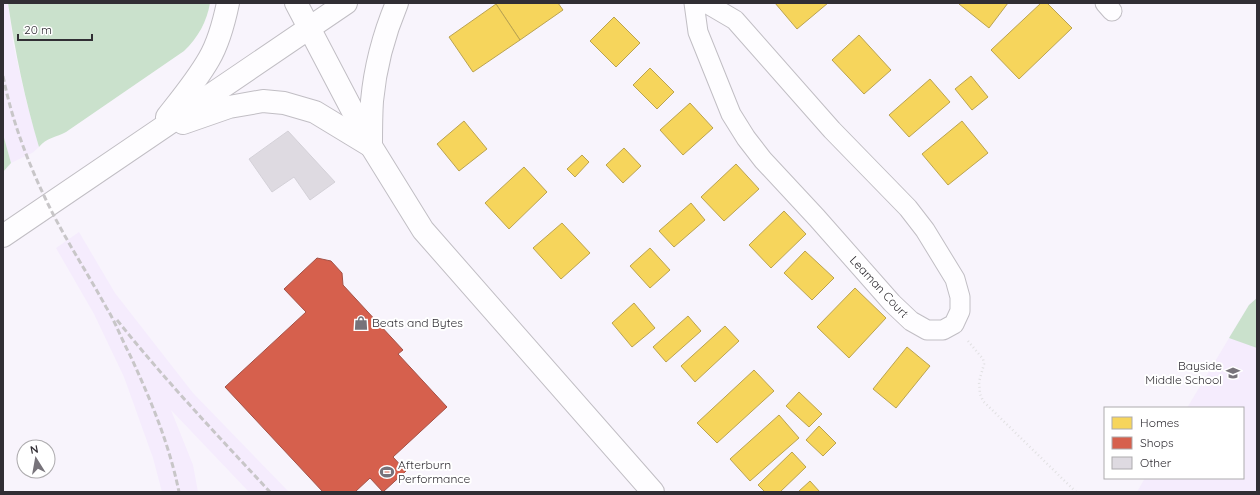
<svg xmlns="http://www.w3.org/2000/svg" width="1260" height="495" font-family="Quicksand,sans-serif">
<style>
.built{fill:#f5ecfd}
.green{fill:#cae1cc}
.homes{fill:#f6d55c;stroke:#bba350}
.shops{fill:#d6604d;stroke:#a45146}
.building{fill:#dedae1;stroke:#d4d1d8}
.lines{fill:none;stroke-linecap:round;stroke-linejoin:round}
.minor-casing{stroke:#c1bec4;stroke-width:21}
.secondary-casing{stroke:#c1bec4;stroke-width:24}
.path{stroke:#e1e0e2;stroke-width:2.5;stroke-dasharray:1 3;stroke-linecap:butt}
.minor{stroke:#fefdff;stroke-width:19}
.secondary{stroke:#fefdff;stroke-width:22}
.rail{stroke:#c8c6c8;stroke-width:3;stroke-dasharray:6 3;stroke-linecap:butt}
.labels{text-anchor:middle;stroke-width:4;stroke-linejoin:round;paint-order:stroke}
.street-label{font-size:12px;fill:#312e34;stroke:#fff}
.poi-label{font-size:12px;fill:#312e34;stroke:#fff;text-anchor:start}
</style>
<rect width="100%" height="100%" fill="#f8f4fc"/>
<g class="built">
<polygon points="3,3 8,3 13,43 26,100 39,147 32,153 11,163 3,134"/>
<polygon points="79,232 115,293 193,393 289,492 249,492 171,410 193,465 198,492 162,492 153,458 124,377 94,314 56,248"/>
<polygon points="1257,298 1257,492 1137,492 1145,478 1243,478 1243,408 1187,408 1249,305"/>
</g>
<g class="green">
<path d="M 8,3 L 210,3 C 207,21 198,38 184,51 L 66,132 C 57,137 46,138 39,147 C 25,100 15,52 8,3 Z"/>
<polygon points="3,134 11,163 3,172"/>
<polygon points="1257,298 1257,348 1229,338 1249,305"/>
</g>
<g class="homes">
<polygon points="498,3 558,3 563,10 520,40 496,4"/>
<polygon points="775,3 828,3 797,29"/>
<polygon points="960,3 1008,3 989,28 959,4"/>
<polygon points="1041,3 1047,3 1072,28 1019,79 991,50"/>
<polygon points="496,4 520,40 473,72 449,37"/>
<polygon points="614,17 640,43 616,67 590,41"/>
<polygon points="859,35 891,70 864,94 832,60"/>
<polygon points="650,68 674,92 657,109 633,85"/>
<polygon points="971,76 988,97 972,110 955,89"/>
<polygon points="930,79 950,102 909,137 889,115"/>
<polygon points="690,103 713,128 683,155 660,130"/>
<polygon points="464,121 487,149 459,171 437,144"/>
<polygon points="962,121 988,153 948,185 922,154"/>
<polygon points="624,148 641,166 623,183 606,165"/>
<polygon points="582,155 589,162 575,177 567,169"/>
<polygon points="736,164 759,189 724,221 701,197"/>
<polygon points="524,167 547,192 509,229 485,203"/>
<polygon points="691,203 705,220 674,247 659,231"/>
<polygon points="784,211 806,234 771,268 749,245"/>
<polygon points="562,223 590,253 561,279 533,248"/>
<polygon points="650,248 670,270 650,288 630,266"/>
<polygon points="805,251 834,278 812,300 784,273"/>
<polygon points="855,288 886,318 849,358 817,327"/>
<polygon points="634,303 655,328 632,347 612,323"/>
<polygon points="688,316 701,331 666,362 653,347"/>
<polygon points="725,326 739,341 695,382 681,366"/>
<polygon points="907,347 930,366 896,408 873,389"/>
<polygon points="754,370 774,391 717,443 697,423"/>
<polygon points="799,392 822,414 809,427 786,406"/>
<polygon points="779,415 799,438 750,481 730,459"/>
<polygon points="819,426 836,443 823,456 806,440"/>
<polygon points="792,452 806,467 780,492 765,492 758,485"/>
<polygon points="810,481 820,492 798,492"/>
</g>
<polygon class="shops" points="317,258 331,261 342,273 343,285 403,350 398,354 447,407 393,457 406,471 383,492 370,478 355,492 323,492 225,387 306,312 284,289"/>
<polygon class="building" points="288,131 335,182 310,200 294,177 272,192 249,159"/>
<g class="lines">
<defs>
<g id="minor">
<polyline points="694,3 698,32 731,114 746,138 763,160 817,218 892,303 911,321 927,330 943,330 954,324 960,311 960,297 955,279 925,230 908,208 832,130 735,20 706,3"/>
<polyline points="1105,3 1112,11"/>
</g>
<g id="secondary">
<polyline points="296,3 371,146 423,230 653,492"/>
<path d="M 167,117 C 182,98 197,80 209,59 C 219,42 224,22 228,3"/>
<polyline points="183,123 229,107 263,101 284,103 315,112 371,146"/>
<path d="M 371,145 C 371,130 371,116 372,101 C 375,68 384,34 397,3"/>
<polyline points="3,236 346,3"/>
</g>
</defs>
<use href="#minor" class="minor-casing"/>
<use href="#secondary" class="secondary-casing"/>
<polyline class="path" points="968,341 983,359 984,364 979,382 980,394 983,401 1076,492"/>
<use href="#minor" class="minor"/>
<use href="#secondary" class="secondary"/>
<g class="rail">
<path d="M 3,76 C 12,121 28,163 48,204 C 65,239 87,272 106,307 C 115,321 121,338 129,353 C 150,398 169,443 179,492"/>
<path d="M 117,320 C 165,380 218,436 270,492"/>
</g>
</g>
<defs>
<symbol id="shop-bare" viewBox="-9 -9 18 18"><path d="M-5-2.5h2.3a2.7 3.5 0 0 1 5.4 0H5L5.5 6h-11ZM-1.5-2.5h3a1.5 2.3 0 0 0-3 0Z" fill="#77737a" stroke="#fff" stroke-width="2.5" paint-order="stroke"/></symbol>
<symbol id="school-bare" viewBox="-9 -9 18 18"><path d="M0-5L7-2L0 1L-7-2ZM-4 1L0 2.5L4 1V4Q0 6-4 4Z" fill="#77737a" stroke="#fff" stroke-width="2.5" paint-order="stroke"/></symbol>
<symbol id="stadium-bare" viewBox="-9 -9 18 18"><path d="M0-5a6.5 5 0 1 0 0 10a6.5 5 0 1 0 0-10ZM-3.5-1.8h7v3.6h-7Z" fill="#77737a" stroke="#fff" stroke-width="2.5" paint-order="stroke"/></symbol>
</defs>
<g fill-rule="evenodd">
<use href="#shop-bare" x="351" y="313" width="20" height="20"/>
<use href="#school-bare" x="1223" y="363" width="20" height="20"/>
<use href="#stadium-bare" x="377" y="462" width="20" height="20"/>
</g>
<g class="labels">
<g class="street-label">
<text transform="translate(879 287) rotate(47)" y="4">Leaman Court</text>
</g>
<g class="poi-label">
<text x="372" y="327">Beats and Bytes</text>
<text x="1222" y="370" text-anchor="end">Bayside<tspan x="1222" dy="14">Middle School</tspan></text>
<text x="398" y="469">Afterburn<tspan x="398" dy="14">Performance</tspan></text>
</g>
</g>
<rect width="1260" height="495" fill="none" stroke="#312e34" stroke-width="8"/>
<rect x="1104" y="407" width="140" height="72" fill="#ffffff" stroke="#adabae"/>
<rect x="1112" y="417" width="20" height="12" fill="#f6d55c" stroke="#adabae"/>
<text x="1140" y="427" font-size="12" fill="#312e34">Homes</text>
<rect x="1112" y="437" width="20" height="12" fill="#d6604d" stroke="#adabae"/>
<text x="1140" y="447" font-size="12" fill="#312e34">Shops</text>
<rect x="1112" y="457" width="20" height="12" fill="#dedae1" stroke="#adabae"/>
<text x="1140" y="467" font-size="12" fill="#312e34">Other</text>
<g transform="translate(36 459) rotate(349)"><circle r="19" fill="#ffffff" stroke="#adabae"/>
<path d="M0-3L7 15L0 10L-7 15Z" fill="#77737a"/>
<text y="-6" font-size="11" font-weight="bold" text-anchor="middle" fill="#312e34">N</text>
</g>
<path d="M18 34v6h74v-6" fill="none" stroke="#312e34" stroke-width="2"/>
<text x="24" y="34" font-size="12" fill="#312e34" stroke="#ffffff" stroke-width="3" paint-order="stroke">20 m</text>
</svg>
